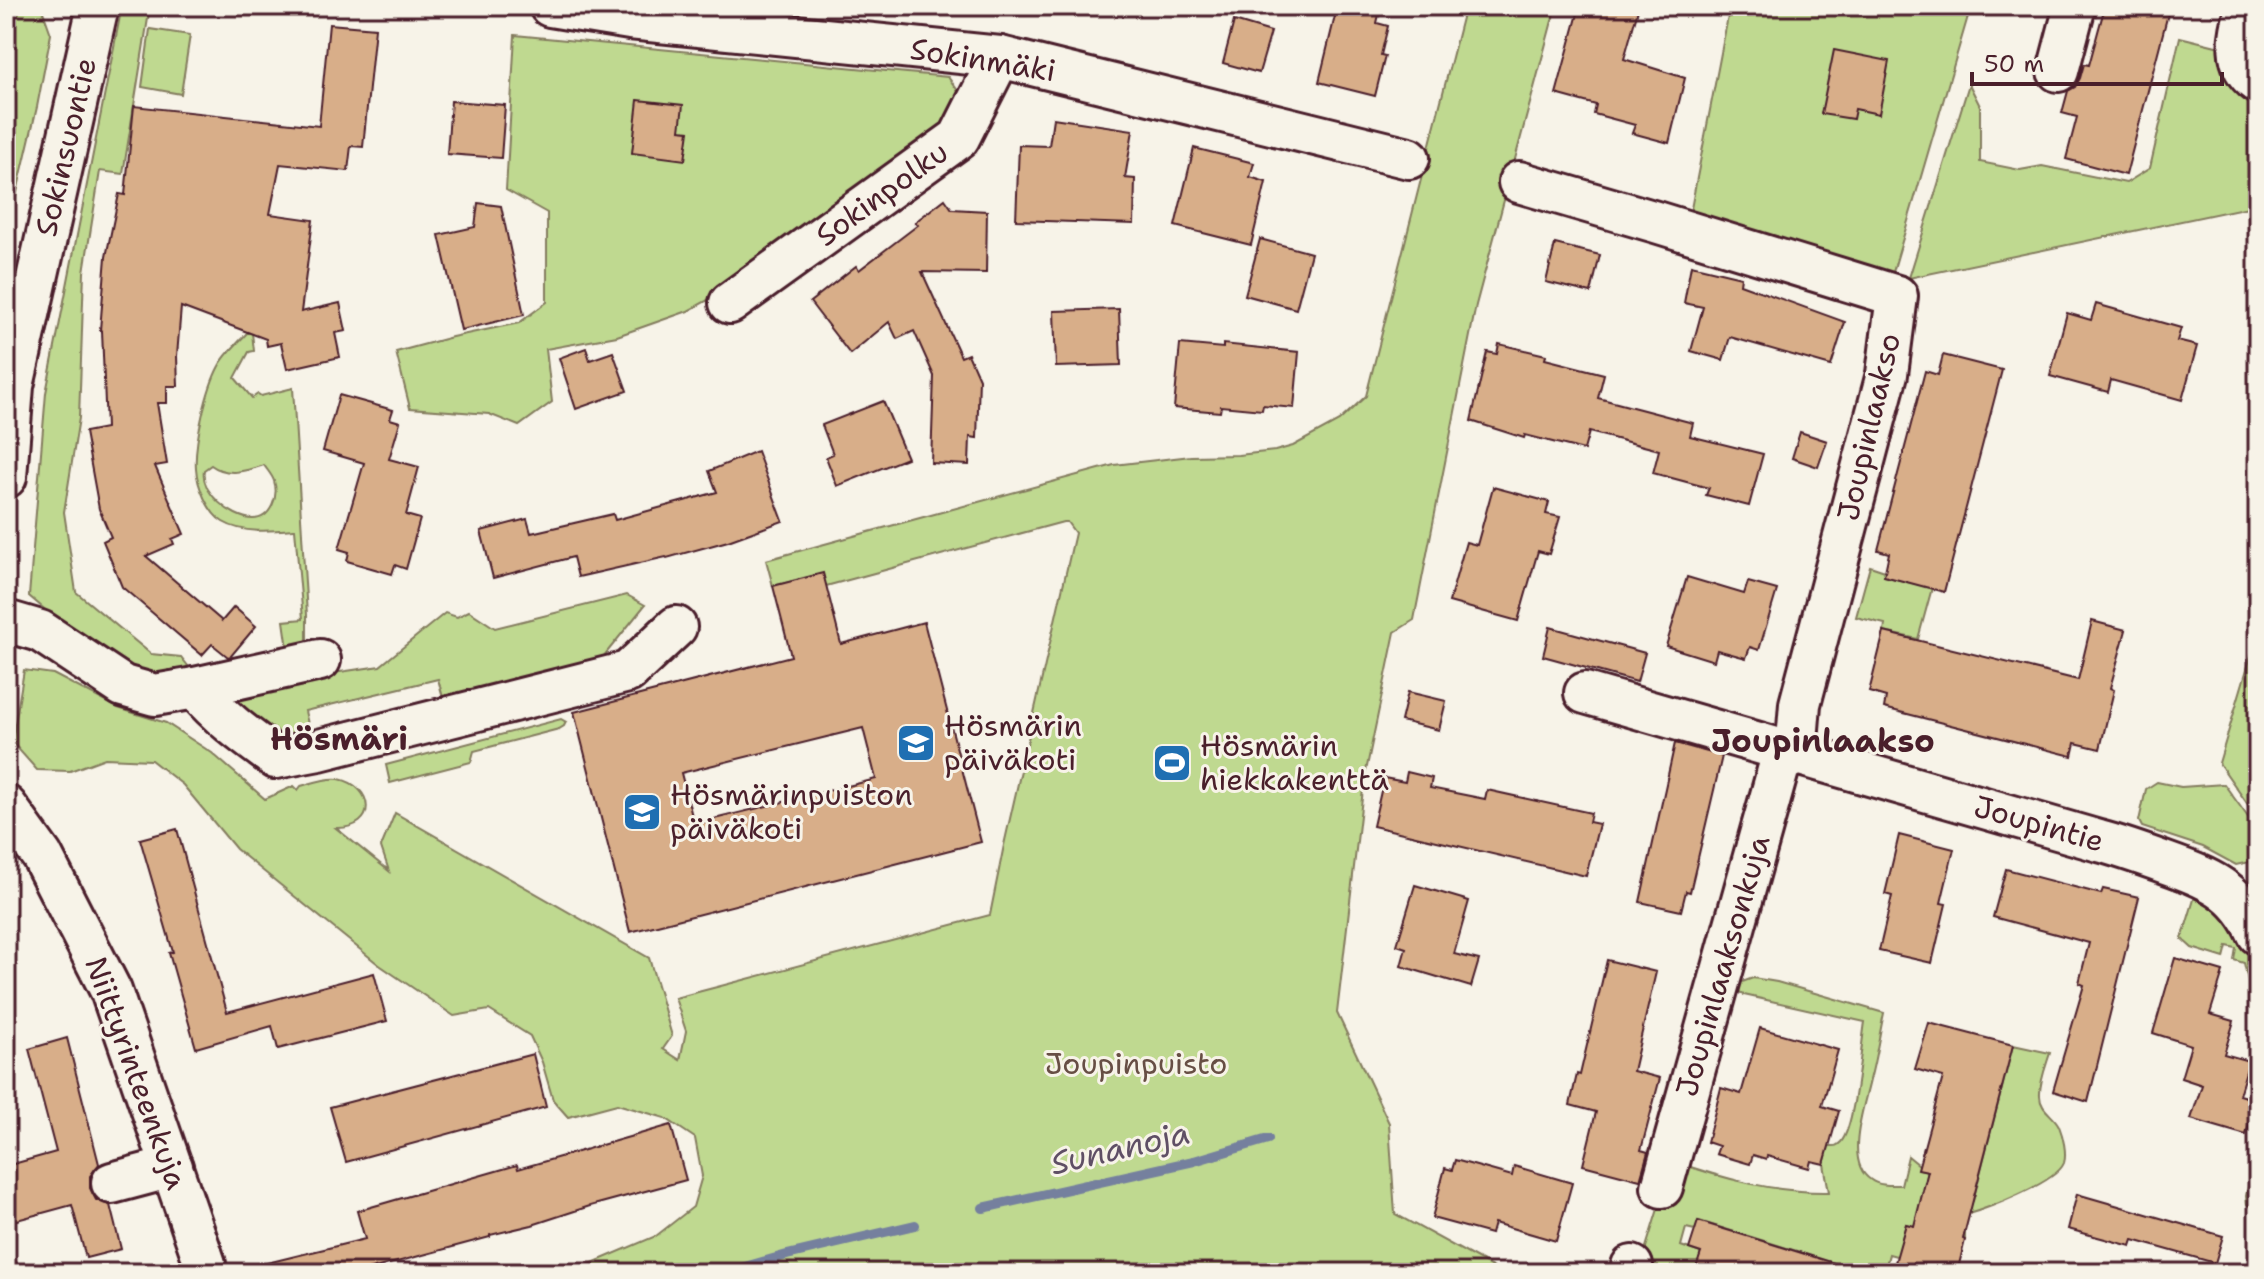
<svg xmlns="http://www.w3.org/2000/svg" width="2264" height="1279" font-family="'Shantell Sans',sans-serif">
<style>
.green{fill:#bfd990;stroke:#847c5e;stroke-width:2;fill-rule:evenodd}
.lines{fill:none;stroke-linecap:round;stroke-linejoin:round}
.stream{stroke:#74809e;stroke-width:10}
.building{fill:#d8ae89;stroke:#4a1f2b;stroke-width:2;fill-rule:evenodd}
.minor-casing{stroke:#4a1f2b;stroke-width:46}
.minor{stroke:#f7f3e8;stroke-width:40}
.labels{text-anchor:middle;stroke-width:6;stroke-linejoin:round;paint-order:stroke}
.street-label{font-size:30px;fill:#4a1f2b;stroke:#f7f3e8}
.poi-label{font-size:30px;fill:#4a1f2b;stroke:#f7f3e8;text-anchor:start}
.park-label{font-size:30px;fill:#674e44;stroke:#f7f3e8}
.neighbourhood-label{font-size:32px;font-weight:bold;fill:#4a1f2b;stroke:#f7f3e8}
.water-label{font-size:32px;font-style:italic;fill:#5f4f65;stroke:#f7f3e8}
</style>
<rect width="100%" height="100%" fill="#f7f3e8"/>
<filter id="ink" filterUnits="userSpaceOnUse"><feTurbulence type="fractalNoise" baseFrequency=".0125" numOctaves="2"/><feDisplacementMap in="SourceGraphic" scale="16" xChannelSelector="R" yChannelSelector="G"/><feConvolveMatrix kernelMatrix="1 2 1 2 8 2 1 2 1" color-interpolation-filters="sRGB"/></filter>
<g filter="url(#ink)">
<g class="green">
<polygon points="6,6 41,6 51,34 37,107 6,239"/>
<polygon points="122,6 150,6 123,174 100,171 84,272 79,418 64,512 76,592 151,654 181,657 192,671 134,681 122,675 29,596 46,393"/>
<path d="M 1465,6 L 1556,6 L 1476,305 L 1414,620 L 1395,632 L 1364,781 L 1337,1013 L 1389,1123 L 1395,1214 L 1503,1273 L 569,1273 L 656,1236 L 693,1207 L 702,1176 L 695,1138 L 665,1118 L 617,1104 L 568,1117 L 553,1100 L 542,1062 L 530,1036 L 489,1010 L 454,1016 L 378,964 L 236,849 L 183,785 L 151,760 L 105,758 L 70,771 L 37,770 L 12,742 L 24,670 L 53,674 L 118,708 L 166,723 L 212,753 L 265,799 L 294,786 L 298,790 L 301,786 C 312,783 328,777 339,779 C 374,786 379,829 336,828 L 389,871 L 381,847 L 395,813 L 649,958 L 672,1036 L 663,1049 L 680,1060 L 686,1031 L 675,998 L 990,915 L 1004,845 L 1075,533 L 1067,522 L 1063,522 L 826,586 L 822,574 L 773,586 L 766,560 L 1114,465 L 1191,456 L 1238,455 L 1275,451 L 1293,446 L 1339,421 L 1366,396 Z"/>
<polygon points="1730,6 1971,6 1891,279 1690,214"/>
<polygon points="150,29 190,35 181,94 142,87"/>
<polygon points="515,35 948,77 961,95 952,124 721,293 688,311 617,336 546,349 552,402 519,426 489,414 410,408 396,352 452,337 519,323 547,302 547,213 506,190"/>
<polygon points="2180,37 2220,47 2258,96 2258,205 1909,278 1969,84 1980,106 1980,162 2020,170 2042,166 2126,183 2150,168"/>
<path d="M 247,333 L 252,333 L 254,351 L 249,352 L 235,378 L 252,398 L 258,394 L 261,396 L 293,388 L 307,615 L 307,640 L 302,647 L 288,649 L 284,621 L 303,619 L 295,529 C 273,531 243,534 223,522 C 208,513 197,485 196,468 C 194,443 207,388 219,366 C 225,354 238,343 247,333 ZM 211,465 C 227,477 246,471 264,465 C 267,470 272,475 274,481 C 279,496 271,519 253,519 C 231,518 200,492 204,470 Z"/>
<polygon points="1870,566 1885,571 1884,576 1932,588 1918,639 1884,632 1885,624 1856,617"/>
<polygon points="627,595 645,605 595,667 445,705 438,679 305,711 311,737 288,744 264,727 236,698 293,679 380,666 445,613 457,617 469,611 495,628"/>
<polygon points="2258,632 2258,819 2219,763"/>
<polygon points="561,719 566,722 564,726 559,729 474,751 471,762 390,783 386,765"/>
<polygon points="2157,782 2181,787 2224,784 2258,831 2258,863 2249,862 2236,865 2203,847 2142,827 2139,821 2146,789"/>
<polygon points="2175,879 2209,895 2255,948 2258,960 2258,1025 2244,963 2234,960 2236,948 2227,946 2224,958 2192,948 2182,939 2195,896 2171,888"/>
<path d="M 1753,978 L 1777,982 L 1884,1013 C 1879,1036 1876,1058 1870,1080 C 1865,1104 1843,1163 1871,1180 C 1879,1186 1891,1185 1901,1185 L 1908,1156 L 1919,1165 L 1919,1169 L 1928,1171 L 1924,1189 L 1973,1201 L 2013,1045 L 2050,1053 C 2046,1066 2039,1083 2040,1096 C 2040,1110 2054,1115 2059,1126 C 2063,1136 2067,1153 2064,1163 C 2056,1183 1986,1209 1965,1215 L 1965,1240 L 1906,1224 L 1902,1238 L 1900,1257 L 1889,1254 L 1884,1273 L 1794,1273 L 1800,1252 L 1699,1221 L 1695,1230 L 1686,1228 L 1681,1246 L 1701,1253 L 1695,1273 L 1638,1273 L 1673,1161 C 1724,1179 1776,1193 1829,1192 L 1824,1164 L 1829,1146 C 1835,1146 1836,1147 1841,1142 C 1855,1127 1861,1046 1865,1022 L 1744,995 L 1734,988 L 1734,985 Z"/>
<polygon points="2258,1142 2258,1207 2252,1208 2247,1204 2246,1196"/>
</g>
<g class="lines">
<g class="stream">
<polyline points="983,1208 1194,1161 1268,1139"/>
<polyline points="724,1273 787,1255 915,1225"/>
</g>
</g>
<g class="building">
<polygon points="1347,6 1381,6 1377,23 1388,26 1381,55 1385,56 1375,96 1319,82 1336,12 1345,15"/>
<polygon points="1580,6 1639,6 1624,59 1685,78 1669,143 1632,133 1635,125 1594,114 1596,105 1556,94"/>
<polygon points="2105,6 2170,6 2126,175 2066,159 2077,117 2062,113 2068,91 2075,87 2080,78 2084,64 2089,65"/>
<polygon points="1234,21 1271,32 1259,73 1223,63"/>
<polygon points="329,24 375,28 363,147 351,146 348,171 280,164 270,214 313,220 301,312 340,303 346,331 335,333 340,357 287,369 281,343 267,346 266,339 181,307 177,356 178,386 167,386 167,403 157,403 167,464 155,466 184,534 172,539 174,544 146,556 222,621 234,607 256,626 231,656 228,657 212,644 202,655 122,587 103,541 111,537 99,509 85,432 106,428 102,331 100,330 106,257 119,194 125,195 134,106 319,126"/>
<polygon points="1834,50 1889,61 1879,114 1855,109 1853,119 1821,114"/>
<polygon points="638,100 683,105 680,130 689,131 685,160 632,153"/>
<polygon points="451,101 505,105 501,158 447,154"/>
<polygon points="1053,118 1133,130 1125,178 1135,179 1134,224 1016,220 1019,145 1049,146"/>
<polygon points="1194,148 1254,163 1250,177 1266,182 1251,245 1175,226"/>
<polygon points="945,199 952,209 987,211 986,273 922,272 961,357 968,354 979,379 977,438 970,437 969,465 931,463 934,376 914,331 897,339 889,322 850,354 810,302 856,266 859,270 918,225 915,222"/>
<polygon points="478,203 501,206 524,315 461,330 439,235 475,227"/>
<polygon points="1260,239 1311,253 1296,309 1245,295"/>
<polygon points="1555,244 1600,255 1591,293 1546,282"/>
<polygon points="1691,265 1741,277 1740,284 1845,322 1831,366 1730,337 1723,360 1691,351 1703,307 1684,303"/>
<polygon points="2096,304 2181,328 2177,341 2197,346 2182,400 2111,380 2108,392 2050,376 2067,313 2091,320"/>
<polygon points="1119,309 1121,365 1056,367 1054,311"/>
<polygon points="1180,344 1223,348 1223,344 1299,352 1294,408 1263,405 1262,410 1221,406 1220,412 1174,408"/>
<polygon points="1499,344 1546,355 1545,359 1604,374 1598,398 1693,423 1690,436 1763,454 1749,506 1706,495 1709,488 1653,473 1659,450 1589,432 1584,450 1525,435 1524,438 1471,421 1487,352 1497,354"/>
<polygon points="586,348 590,360 613,352 627,391 576,409 559,358"/>
<polygon points="1943,355 2002,370 1944,592 1884,576 1889,553 1878,550 1925,371 1938,375"/>
<polygon points="339,395 393,410 390,419 400,422 389,459 419,467 406,515 420,519 406,569 395,565 392,574 347,561 349,552 339,549 364,463 323,451"/>
<polygon points="883,401 907,458 837,486 826,457 833,454 822,425"/>
<polygon points="1800,432 1827,441 1818,467 1792,458"/>
<polygon points="757,451 783,521 728,541 667,558 666,557 578,577 573,557 493,578 481,531 527,519 531,533 613,514 615,520 717,492 709,471"/>
<polygon points="1493,487 1549,502 1546,514 1560,517 1549,554 1538,551 1518,621 1449,602 1466,542 1477,545"/>
<path d="M 823,573 L 841,644 L 924,622 L 981,842 L 630,932 L 574,712 L 791,656 L 773,586 ZM 863,728 L 876,779 L 694,824 L 681,773 Z"/>
<polygon points="1687,577 1744,594 1748,582 1777,590 1759,650 1750,647 1746,658 1717,650 1714,661 1666,646"/>
<polygon points="2092,621 2126,630 2110,688 2114,690 2100,749 2075,743 2072,756 1884,708 1886,697 1869,692 1884,632 2078,680"/>
<polygon points="1550,627 1645,653 1637,682 1543,656"/>
<polygon points="1408,692 1446,701 1439,730 1401,721"/>
<polygon points="1675,743 1722,756 1690,892 1686,891 1681,911 1640,902"/>
<polygon points="1407,772 1432,778 1430,788 1485,799 1487,790 1591,813 1589,822 1599,824 1586,876 1373,826 1384,778 1405,782"/>
<polygon points="177,829 227,1012 374,973 387,1021 278,1049 272,1026 196,1048 169,953 173,952 140,839"/>
<polygon points="1899,835 1954,849 1941,903 1946,904 1932,963 1879,951 1892,896 1885,894"/>
<polygon points="2006,869 2101,894 2103,889 2139,897 2088,1102 2053,1091 2084,985 2079,983 2089,943 1993,917"/>
<polygon points="1415,885 1469,901 1454,954 1479,960 1471,987 1401,966 1406,948 1397,945"/>
<polygon points="2175,958 2223,972 2210,1014 2234,1021 2224,1054 2249,1061 2239,1095 2256,1100 2246,1135 2191,1119 2202,1085 2181,1078 2191,1045 2153,1033"/>
<polygon points="1607,960 1656,972 1633,1071 1660,1078 1641,1150 1648,1152 1640,1180 1583,1165 1596,1112 1570,1105 1577,1074 1580,1075"/>
<polygon points="1929,1023 2013,1045 1963,1239 1965,1240 1957,1273 1892,1273 1906,1224 1914,1226 1928,1171 1918,1169 1943,1077 1915,1069"/>
<polygon points="1760,1028 1838,1050 1822,1106 1839,1111 1824,1164 1811,1161 1809,1168 1767,1156 1766,1159 1753,1155 1750,1164 1716,1154 1719,1146 1707,1142 1721,1088 1741,1094"/>
<polygon points="67,1038 99,1164 90,1176 90,1188 96,1200 110,1205 121,1249 86,1258 72,1205 6,1223 6,1166 56,1152 29,1049"/>
<polygon points="533,1054 546,1107 346,1162 330,1107"/>
<polygon points="671,1125 686,1180 590,1206 532,1225 490,1235 490,1237 356,1273 268,1273 267,1263 365,1239 357,1211 517,1165 518,1169"/>
<polygon points="1455,1160 1512,1176 1514,1166 1572,1183 1556,1241 1494,1223 1491,1234 1432,1218 1445,1168 1452,1170"/>
<polygon points="2077,1194 2223,1236 2215,1263 2133,1240 2131,1246 2068,1229"/>
<polygon points="1698,1221 1847,1267 1846,1273 1712,1273 1696,1268 1701,1253 1689,1249"/>
</g>
<g class="lines">
<defs>
<g id="minor">
<polyline points="550,6 630,19 1000,57 1409,158"/>
<path d="M 2247,6 C 2240,33 2230,63 2258,83"/>
<polyline points="2058,71 2075,6"/>
<polyline points="1519,182 1656,222 1897,296 1887,374 1800,704 1796,754"/>
<polyline points="730,303 959,138 1000,57"/>
<polyline points="6,477 13,386 98,6"/>
<polyline points="6,621 40,631 123,686 155,695 195,688 320,660"/>
<path d="M 195,688 C 218,716 247,737 276,758 L 319,750 L 628,672 L 676,627"/>
<path d="M 1585,693 L 2099,841 C 2122,847 2144,855 2166,863 C 2208,878 2238,889 2258,934"/>
<polyline points="6,806 42,856 111,991 205,1264"/>
<polyline points="112,1183 172,1167"/>
<polyline points="1662,1187 1780,763 1796,754"/>
<polyline points="1630,1273 1632,1266"/>
</g>
</defs>
<use href="#minor" class="minor-casing"/>
<use href="#minor" class="minor"/>
</g>
</g>
<defs>
<symbol id="school-square" viewBox="-11 -11 22 22"><rect x="-9" y="-9" width="18" height="18" rx="4" fill="#1f6fb2" stroke="#f7f3e8"/><path d="M0-5L7-2L0 1L-7-2ZM-4 1L0 2.5L4 1V4Q0 6-4 4Z" fill="#fff"/></symbol>
<symbol id="stadium-square" viewBox="-11 -11 22 22"><rect x="-9" y="-9" width="18" height="18" rx="4" fill="#1f6fb2" stroke="#f7f3e8"/><path d="M0-5a6.5 5 0 1 0 0 10a6.5 5 0 1 0 0-10ZM-3.5-1.8h7v3.6h-7Z" fill="#fff"/></symbol>
</defs>
<g fill-rule="evenodd">
<use href="#school-square" x="894" y="721" width="44" height="44"/>
<use href="#stadium-square" x="1150" y="741" width="44" height="44"/>
<use href="#school-square" x="620" y="790" width="44" height="44"/>
</g>
<g class="labels">
<g class="street-label">
<text transform="translate(983 60) rotate(9)" y="10">Sokinmäki</text>
<text transform="translate(66 147) rotate(-77)" y="10">Sokinsuontie</text>
<text transform="translate(882 194) rotate(-36)" y="10">Sokinpolku</text>
<text transform="translate(1869 427) rotate(-77)" y="10">Joupinlaakso</text>
<text transform="translate(2039 824) rotate(16)" y="10">Joupintie</text>
<text transform="translate(1723 966) rotate(-74)" y="10">Joupinlaaksonkuja</text>
<text transform="translate(136 1073) rotate(70)" y="10">Niittyrinteenkuja</text>
</g>
<g class="poi-label">
<text x="944" y="736">Hösmärin<tspan x="944" dy="34">päiväkoti</tspan></text>
<text x="1200" y="756">Hösmärin<tspan x="1200" dy="34">hiekkakenttä</tspan></text>
<text x="670" y="805">Hösmärinpuiston<tspan x="670" dy="34">päiväkoti</tspan></text>
</g>
<g class="park-label">
<text x="1136" y="1074">Joupinpuisto</text>
</g>
<g class="neighbourhood-label">
<text x="339" y="750">Hösmäri</text>
<text x="1823" y="752">Joupinlaakso</text>
</g>
<g class="water-label">
<text transform="translate(1120 1148) rotate(-13)" y="11">Sunanoja</text>
</g>
</g>
<rect width="2264" height="1279" fill="none" stroke="#f7f3e8" stroke-width="32"/>
<rect x="16" y="16" width="2232" height="1247" fill="none" stroke="#4a1f2b" stroke-width="3" filter="url(#ink)"/>
<path d="M1972 72v12h250v-12" fill="none" stroke="#4a1f2b" stroke-width="4"/>
<text x="1984" y="72" font-size="24" fill="#4a1f2b" stroke="#f7f3e8" stroke-width="6" paint-order="stroke">50 m</text>
</svg>
